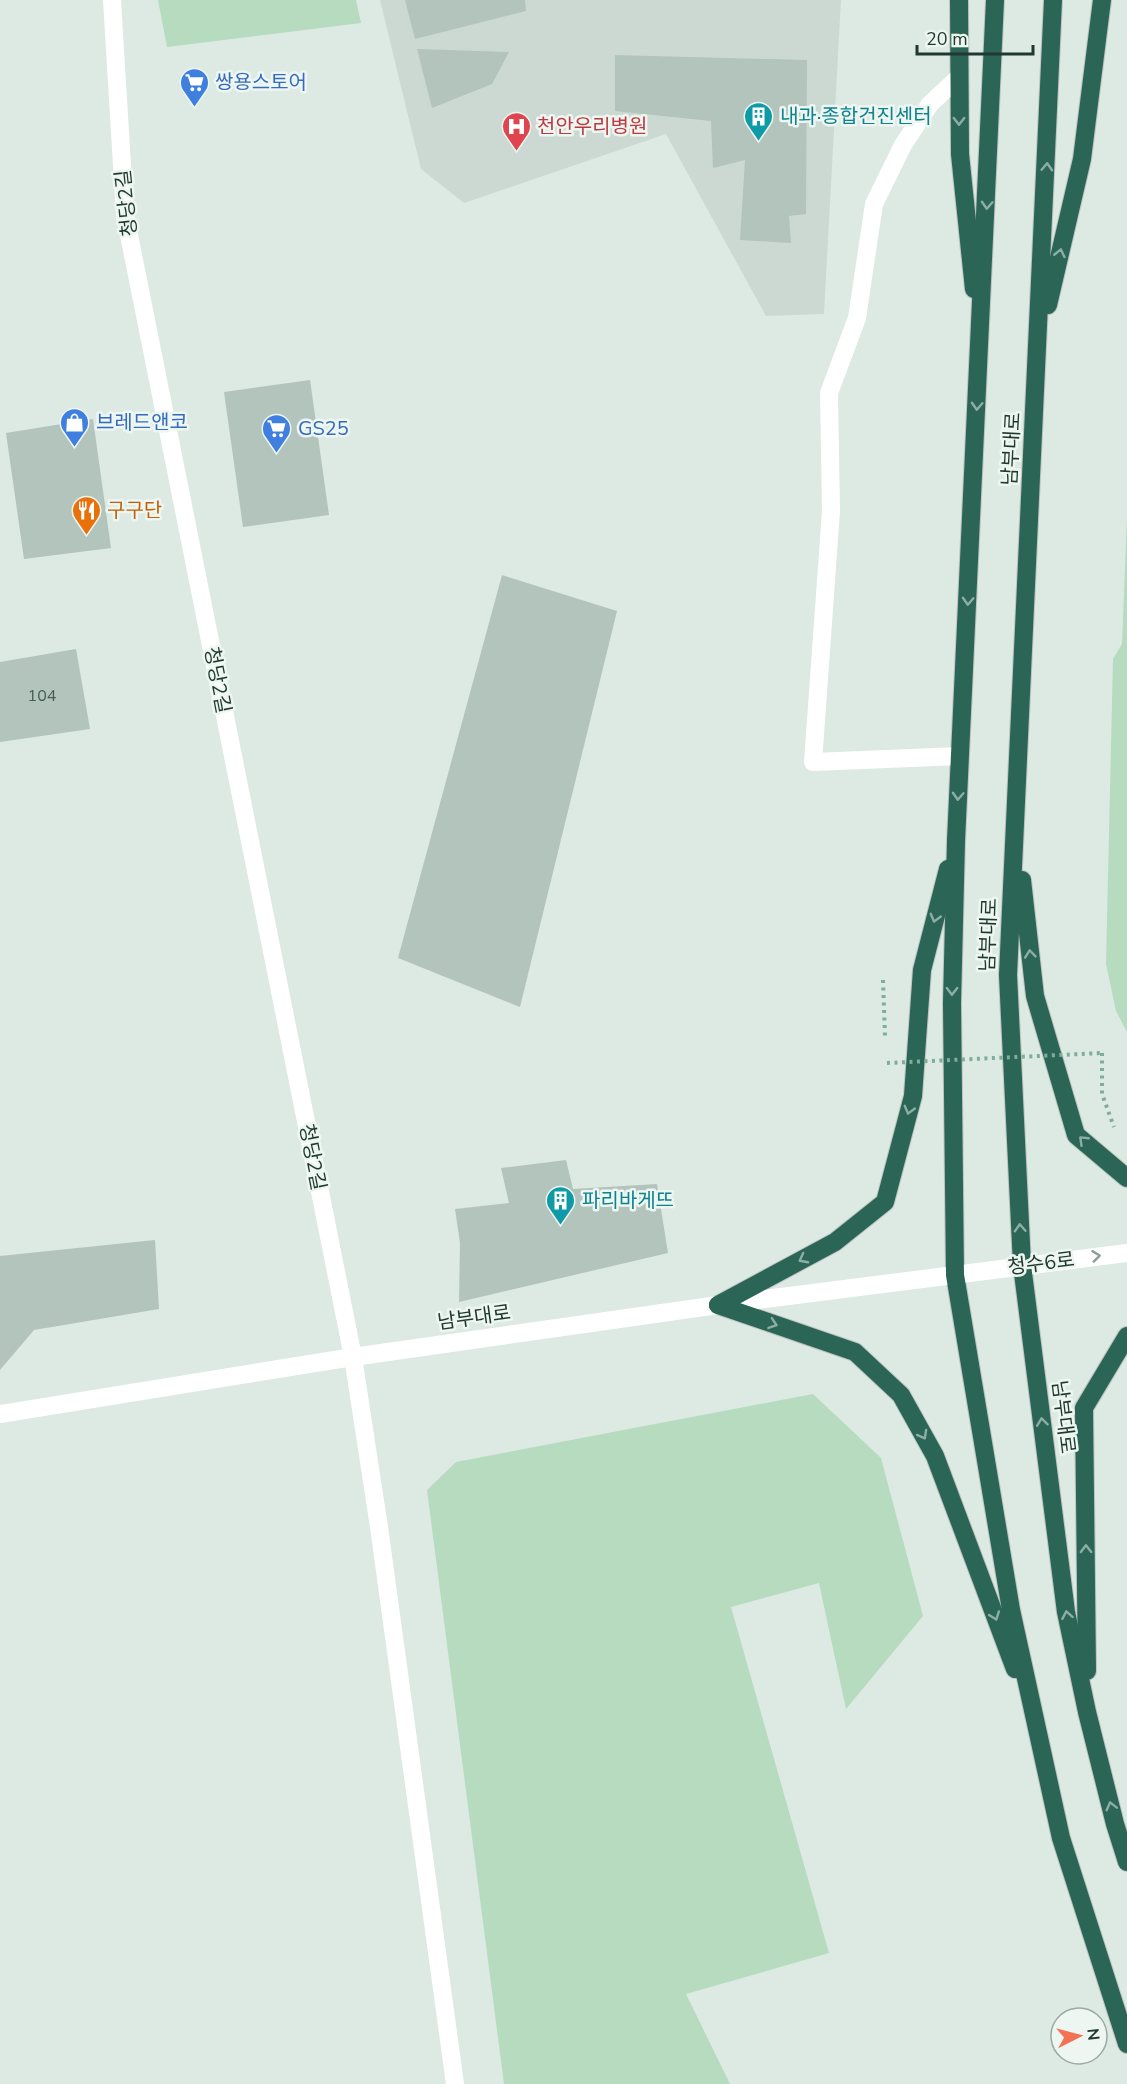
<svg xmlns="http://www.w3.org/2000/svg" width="1127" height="2084" font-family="'Nunito Sans','Noto Sans KR',sans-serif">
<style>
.built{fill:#ccd9d2}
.green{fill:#b6dbbe}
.building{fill:#b3c4bc}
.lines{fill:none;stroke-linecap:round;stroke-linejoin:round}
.highway-casing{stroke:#bcc4c1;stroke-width:20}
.path{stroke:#7ead9c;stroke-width:4;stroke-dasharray:3 4.5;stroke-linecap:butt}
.minor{stroke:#fff;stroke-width:18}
.highway{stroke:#2b6556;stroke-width:18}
.path-bridge{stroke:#7ead9c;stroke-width:4;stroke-dasharray:3 4.5;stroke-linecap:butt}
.oneway{stroke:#8caea4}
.oneway2{stroke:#8f9c98}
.labels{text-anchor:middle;stroke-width:5;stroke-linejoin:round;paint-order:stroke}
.number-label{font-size:16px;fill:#445c53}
.shop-label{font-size:20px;fill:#366cbe;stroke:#eef6f1;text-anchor:start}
.culture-label{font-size:20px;fill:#0d838f;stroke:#eef6f1;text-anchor:start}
.health-label{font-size:20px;fill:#be3a42;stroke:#eef6f1;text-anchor:start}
.street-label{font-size:20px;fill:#1f3930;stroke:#eef6f1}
.food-label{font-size:20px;fill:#c56008;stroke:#eef6f1;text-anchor:start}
</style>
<rect width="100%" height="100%" fill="#dde9e3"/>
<polygon class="built" points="380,0 841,0 824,314 766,316 666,134 464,203 421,169"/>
<g class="green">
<polygon points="158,0 356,0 361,23 167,47"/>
<polygon points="1127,518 1127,1032 1116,1011 1106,964 1113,659 1122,644"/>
<polygon points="813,1394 881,1458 923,1616 846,1709 819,1583 731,1607 829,1953 686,1994 730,2084 504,2084 427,1490 456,1462"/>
</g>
<g class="building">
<polygon points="405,0 525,0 526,11 415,39"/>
<polygon points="417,49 509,52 492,84 432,108"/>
<polygon points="615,55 807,60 806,214 789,216 791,243 740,240 745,160 713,168 711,121 615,111"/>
<polygon points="310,380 329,515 243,527 224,392"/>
<polygon points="93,419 111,548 24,559 6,433"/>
<polygon points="502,575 617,611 520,1007 398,958"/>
<polygon points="76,649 90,729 0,742 0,662"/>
<polygon points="566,1160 573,1189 657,1184 668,1253 459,1302 460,1243 455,1209 509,1203 501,1168"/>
<polygon points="155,1240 159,1309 34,1330 0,1370 0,1256"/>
</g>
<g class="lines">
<defs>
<g id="highway">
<polyline points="959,0 960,154 974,289"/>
<polyline points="995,0 956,841 952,1003 955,1275 1011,1610 1061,1838 1127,2044"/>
<polyline points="1053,0 1008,975 1022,1265 1066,1612 1087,1712 1115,1824 1127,1862"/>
<polyline points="1048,305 1082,159 1102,0"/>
<polyline points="1022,880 1035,996 1076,1135 1127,1178"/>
<polyline points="718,1305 855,1352 901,1395 935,1456 1015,1669"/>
<polyline points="718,1305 835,1242 885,1202 913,1096 922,970 948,869"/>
<polyline points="1087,1671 1084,1408 1127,1336"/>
</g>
</defs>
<use href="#highway" class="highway-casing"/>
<g class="path">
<polyline points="883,980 885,1036"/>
<polyline points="1102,1053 1102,1094 1114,1127"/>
</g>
<g class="minor">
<polyline points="112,0 125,215 353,1357 379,1527 455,2084"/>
<polyline points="959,77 930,104 903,145 874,204 857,318 829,393 831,511 813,762 960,756"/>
<polyline points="0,1414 353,1357 718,1305 1127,1253"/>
</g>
<use href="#highway" class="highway"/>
<polyline class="path-bridge" points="887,1063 1102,1053"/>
</g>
<defs><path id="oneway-chevron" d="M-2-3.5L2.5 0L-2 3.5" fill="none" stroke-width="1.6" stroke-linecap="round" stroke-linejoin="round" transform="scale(1.5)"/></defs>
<g class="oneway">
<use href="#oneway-chevron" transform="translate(959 121) rotate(90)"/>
<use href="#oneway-chevron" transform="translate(1047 167) rotate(-87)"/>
<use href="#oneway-chevron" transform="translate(987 205) rotate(93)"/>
<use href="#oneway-chevron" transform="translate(1060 253) rotate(-77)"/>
<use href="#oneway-chevron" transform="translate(977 406) rotate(93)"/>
<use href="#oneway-chevron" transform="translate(968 601) rotate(93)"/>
<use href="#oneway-chevron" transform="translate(958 796) rotate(93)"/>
<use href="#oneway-chevron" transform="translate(935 918) rotate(105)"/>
<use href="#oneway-chevron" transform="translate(1030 954) rotate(-96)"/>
<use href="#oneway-chevron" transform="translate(952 991) rotate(91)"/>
<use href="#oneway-chevron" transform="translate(909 1110) rotate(105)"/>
<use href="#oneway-chevron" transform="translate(1083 1140) rotate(-136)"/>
<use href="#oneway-chevron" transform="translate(1020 1228) rotate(-93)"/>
<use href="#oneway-chevron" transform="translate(803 1259) rotate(152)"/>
<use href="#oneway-chevron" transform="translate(773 1324) rotate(19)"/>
<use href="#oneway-chevron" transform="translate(1042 1422) rotate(-97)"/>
<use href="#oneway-chevron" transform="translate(923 1435) rotate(61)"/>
<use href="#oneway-chevron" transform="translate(1086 1549) rotate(-91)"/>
<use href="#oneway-chevron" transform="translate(1067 1615) rotate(-100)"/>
<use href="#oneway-chevron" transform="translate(995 1616) rotate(70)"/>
<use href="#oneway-chevron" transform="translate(1111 1806) rotate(-104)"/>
</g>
<use class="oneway2" href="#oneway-chevron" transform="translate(1096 1256) rotate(-7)"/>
<defs>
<symbol id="supermarket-pin" viewBox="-11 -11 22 30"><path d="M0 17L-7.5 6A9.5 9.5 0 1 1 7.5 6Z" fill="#3f7fe0" stroke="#eef6f1"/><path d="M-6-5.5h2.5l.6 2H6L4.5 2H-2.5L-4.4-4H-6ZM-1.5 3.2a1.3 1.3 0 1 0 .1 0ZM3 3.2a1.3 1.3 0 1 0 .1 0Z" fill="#fff"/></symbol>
<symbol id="building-pin" viewBox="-11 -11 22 30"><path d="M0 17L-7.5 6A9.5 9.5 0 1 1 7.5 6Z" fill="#0f9aa8" stroke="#eef6f1"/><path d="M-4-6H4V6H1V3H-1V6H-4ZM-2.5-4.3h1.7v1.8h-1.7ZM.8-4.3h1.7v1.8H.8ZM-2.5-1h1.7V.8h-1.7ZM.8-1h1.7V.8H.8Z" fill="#fff"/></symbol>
<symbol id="hospital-pin" viewBox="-11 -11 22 30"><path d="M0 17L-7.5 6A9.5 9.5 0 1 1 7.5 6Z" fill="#e0444e" stroke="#eef6f1"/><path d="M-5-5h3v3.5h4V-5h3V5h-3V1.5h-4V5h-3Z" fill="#fff"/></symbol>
<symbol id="shop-pin" viewBox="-11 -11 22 30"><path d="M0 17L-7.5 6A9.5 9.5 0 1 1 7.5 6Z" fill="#3f7fe0" stroke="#eef6f1"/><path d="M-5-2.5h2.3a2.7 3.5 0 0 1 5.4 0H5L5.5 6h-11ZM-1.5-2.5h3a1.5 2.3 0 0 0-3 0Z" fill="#fff"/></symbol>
<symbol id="restaurant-pin" viewBox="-11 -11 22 30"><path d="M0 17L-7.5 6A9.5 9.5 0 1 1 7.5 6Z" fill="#e8710a" stroke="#eef6f1"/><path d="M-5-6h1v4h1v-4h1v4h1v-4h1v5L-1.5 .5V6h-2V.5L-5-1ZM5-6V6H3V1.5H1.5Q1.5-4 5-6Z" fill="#fff"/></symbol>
</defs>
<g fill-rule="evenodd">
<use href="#supermarket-pin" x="178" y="66" width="33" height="45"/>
<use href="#building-pin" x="742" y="100" width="33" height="45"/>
<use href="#hospital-pin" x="500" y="110" width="33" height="45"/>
<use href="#shop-pin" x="58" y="406" width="33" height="45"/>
<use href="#supermarket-pin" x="260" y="412" width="33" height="45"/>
<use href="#restaurant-pin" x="70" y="494" width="33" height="45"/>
<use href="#building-pin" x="544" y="1184" width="33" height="45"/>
</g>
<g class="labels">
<g class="number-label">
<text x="42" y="701">104</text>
</g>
<g class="shop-label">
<text x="215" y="89">쌍용스토어</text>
<text x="96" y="429">브레드앤코</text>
<text x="298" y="435">GS25</text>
</g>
<g class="culture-label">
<text x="780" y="123">내과·종합건진센터</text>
<text x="582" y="1207">파리바게뜨</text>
</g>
<g class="health-label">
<text x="537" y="133">천안우리병원</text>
</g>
<g class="street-label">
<text transform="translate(126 203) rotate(-96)" y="7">청당2길</text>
<text transform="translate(1011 449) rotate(-87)" y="7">남부대로</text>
<text transform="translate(218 680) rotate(79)" y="7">청당2길</text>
<text transform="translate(988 935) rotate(-88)" y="7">남부대로</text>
<text transform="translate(313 1157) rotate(79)" y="7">청당2길</text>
<text transform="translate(1041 1263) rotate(-7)" y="7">청수6로</text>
<text transform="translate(474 1317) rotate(-8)" y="7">남부대로</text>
<text transform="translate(1064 1417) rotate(83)" y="7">남부대로</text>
</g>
<g class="food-label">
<text x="107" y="517">구구단</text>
</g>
</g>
<g transform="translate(1079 2036) rotate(84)"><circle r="28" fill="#eef6f1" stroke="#9baaa4" stroke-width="1.5"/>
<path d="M0-4.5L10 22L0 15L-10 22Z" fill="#f27253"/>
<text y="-9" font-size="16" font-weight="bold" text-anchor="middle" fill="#1f3930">N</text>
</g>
<path d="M917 45v9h116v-9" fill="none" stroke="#1f3930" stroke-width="3"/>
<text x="926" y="45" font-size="18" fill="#1f3930" stroke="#eef6f1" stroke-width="4.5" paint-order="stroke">20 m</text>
</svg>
